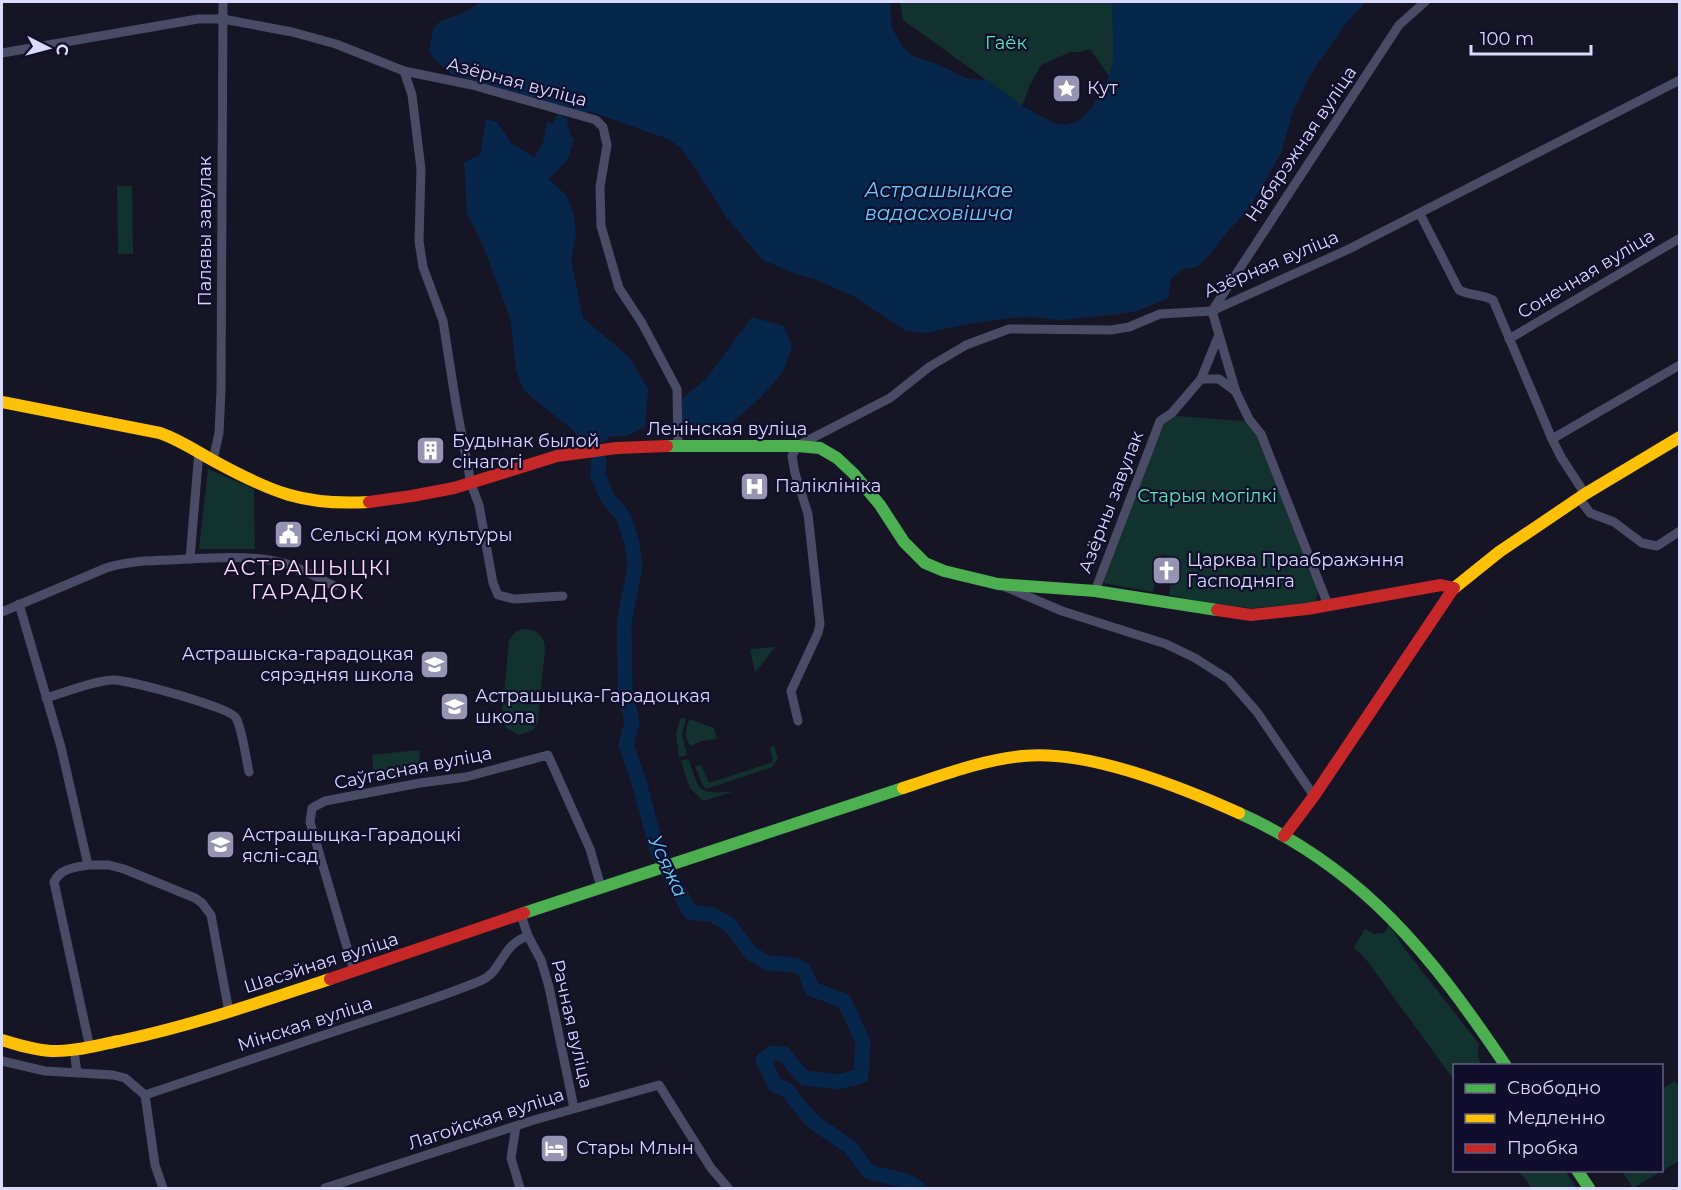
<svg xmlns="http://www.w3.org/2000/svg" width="1681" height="1190" font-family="Montserrat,sans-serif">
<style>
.green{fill:#12322f}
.water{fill:#07274a}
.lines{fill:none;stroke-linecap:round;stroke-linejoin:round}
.river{stroke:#07274a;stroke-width:15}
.street{stroke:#4a4b66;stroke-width:9}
.fast{stroke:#4caf50;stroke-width:12}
.slow{stroke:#ffc107;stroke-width:12}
.jam{stroke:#c62828;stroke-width:12}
.labels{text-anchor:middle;stroke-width:4.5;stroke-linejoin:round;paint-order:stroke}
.park-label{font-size:18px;fill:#59ecb4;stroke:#100e2c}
.street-label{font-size:18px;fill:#dadaff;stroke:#100e2c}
.poi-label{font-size:18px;fill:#dadaff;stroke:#100e2c;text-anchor:start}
.water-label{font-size:20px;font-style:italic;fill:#68ccff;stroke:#100e2c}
.quarter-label{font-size:21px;letter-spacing:1.5px;fill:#ffdcf7;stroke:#100e2c}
</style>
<rect width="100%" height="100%" fill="#161525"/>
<g class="green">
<polygon points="900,2 1112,2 1114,59 1109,76 1090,49 1080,52 1070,52 1041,65 1030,85 1022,106 903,20"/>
<polygon points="117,186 132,186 133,254 118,254"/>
<polygon points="1177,416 1244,421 1255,429 1318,590 1316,603 1252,608 1218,605 1169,595 1176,557 1161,554 1153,592 1103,583 1161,423 1168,418"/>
<polygon points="208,469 254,489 255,549 199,549"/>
<path d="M 523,629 C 536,628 545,636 545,649 L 538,722 L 533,730 L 519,735 L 506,728 L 502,714 L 509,641 L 514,633 Z"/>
<polygon points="775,647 755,673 750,649"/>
<polygon points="686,718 682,735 687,755 679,757 676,734 680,719"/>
<polygon points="689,719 714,728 717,739 702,741 690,746 685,735"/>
<polygon points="774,746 778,758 772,767 706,789 703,786 695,766 701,765 709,783 773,762 770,747"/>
<polygon points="419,750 421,774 374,778 372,755"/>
<path d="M 688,759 C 701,792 695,793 732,792 L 703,801 L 690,788 L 681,761 Z"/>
<polygon points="1389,925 1404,948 1479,1044 1478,1055 1481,1065 1454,1066 1454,1080 1368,962 1354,947 1365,929 1374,934 1384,933"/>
<polygon points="1675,1081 1680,1088 1679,1161 1633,1188 1622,1171 1662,1170 1662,1089"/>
<polygon points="1519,1171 1565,1171 1577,1188 1532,1188"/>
</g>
<g class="water">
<polygon points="481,2 890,2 892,28 902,46 913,56 940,65 965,78 988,80 1022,106 1056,124 1067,125 1080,120 1092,107 1109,76 1114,59 1112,2 1366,2 1348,21 1310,75 1292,114 1281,153 1250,207 1223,237 1208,257 1195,268 1184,268 1171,279 1168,298 1137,311 1112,315 1060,320 1033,317 1009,318 968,324 926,333 906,331 853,296 817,280 798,275 763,260 726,217 694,166 680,147 668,139 589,111 586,113 451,74 433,58 429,49 433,30 439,22 465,12"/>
<polygon points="557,114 568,119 567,129 570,130 570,136 574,138 568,159 549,179 566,195 574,215 576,234 571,260 583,318 629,357 648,389 645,427 627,436 615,436 609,437 605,442 582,443 574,431 524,391 516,370 511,321 484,248 467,213 464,162 480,155 486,119 497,122 512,144 534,157 543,143 547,122 553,124"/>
<polygon points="752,317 784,326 792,347 783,372 761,397 727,427 706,431 682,427 682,399 706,379"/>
</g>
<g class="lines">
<polyline class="river" points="599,459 598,475 607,497 623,516 632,543 635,567 624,623 625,690 632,722 626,745 639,782 657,850 690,912 713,915 730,925 751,953 767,963 795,965 804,970 812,989 844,1001 863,1042 861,1076 838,1082 804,1078 784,1054 772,1053 763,1060 775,1085 787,1090 812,1121 850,1147 869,1172 907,1181 918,1188"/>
<g class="street">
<polyline points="2,53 198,19 223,19 292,32 336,44 404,71 472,85 596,120 603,127 607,145 600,187 601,226 619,288 642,323 677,389 678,447"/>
<polyline points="404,71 412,95 421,169 419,241 423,267 443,321 456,404 471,484 479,505 493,583 498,595 514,599 563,596"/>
<path d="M 1420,214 L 1459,290 C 1470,296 1482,294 1493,300 L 1552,439 L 1561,457 L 1585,494"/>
<polyline points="1509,339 1680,238"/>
<polyline points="1201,379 1219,379 1234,390"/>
<polyline points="1552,439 1680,365"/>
<polyline points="213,460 219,433 221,390 223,2"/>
<polyline points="1579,498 1590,513 1614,522 1642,543 1657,546 1680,531"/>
<polyline points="190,559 199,451"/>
<polyline points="1006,587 1062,611 1166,644 1195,658 1228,679 1257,712 1314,796"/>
<polyline points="1095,591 1160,421 1172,413 1201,379 1218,337"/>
<path d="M 19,604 L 61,747 L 88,865 C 73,868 61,868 54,882 L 90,1048"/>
<polyline points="1328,605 1261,434 1249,419 1236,392 1212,311 1399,25 1425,2"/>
<path d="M 2,612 L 106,568 C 127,561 148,561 169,560 C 207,558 248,554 284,563 C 302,568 318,578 334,586"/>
<path d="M 46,698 C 64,693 95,680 113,680 C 129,680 230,707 236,718 C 242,728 246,759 249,772"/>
<polyline points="798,721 791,691 818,633 820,624 808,514 795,473 792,456 797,446 890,398 929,367 966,345 1009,329 1111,330 1129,327 1160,314 1212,311 1347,250 1680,80"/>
<polyline points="88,865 109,865 124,869 195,898 202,903 211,915 229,1012"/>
<polyline points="521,915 528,936 541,960 549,987 574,1108"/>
<polyline points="354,971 310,822 312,808 325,801 420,783 466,777 548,755 590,849 601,887"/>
<polyline points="74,1050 77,1073"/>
<polyline points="2,1061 45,1071 113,1075 125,1078 145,1095"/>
<path d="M 145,1095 C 211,1073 278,1051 345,1028 C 390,1013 436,999 480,981 C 503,972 500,945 528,936"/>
<polyline points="145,1095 155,1165 163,1188"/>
<polyline points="516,1126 511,1158 520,1188"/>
<polyline points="325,1188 534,1120 659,1085 711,1168 728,1188"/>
</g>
<g class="fast">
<polyline points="667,446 797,446 820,448 837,458 854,474 880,505 904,542 925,563 944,571 998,584 1095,591 1217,610"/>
<path d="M 1239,813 C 1365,870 1431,955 1506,1066"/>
<polyline points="524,913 903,788"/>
<polyline points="1577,1170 1589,1188"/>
</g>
<g class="slow">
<path d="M 2,402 L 160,433 C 180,440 196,451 214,461 C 271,492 303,506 369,502"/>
<polyline points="1453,589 1499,552 1585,494 1680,437"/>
<path d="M 903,788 C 943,775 982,760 1023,756 C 1087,749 1181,787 1239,813"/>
<path d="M 2,1040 C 18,1045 34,1050 51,1051 C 74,1052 97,1045 119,1041 C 191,1026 260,1002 330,979"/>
</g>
<g class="jam">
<polyline points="369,502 412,496 454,488 557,456 617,448 667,446"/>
<polyline points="1217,610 1251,615 1307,609 1441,585 1454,588"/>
<polyline points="1284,836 1314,796 1453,589"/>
<polyline points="330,979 524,913"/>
</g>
</g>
<defs>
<symbol id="sight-square" viewBox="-11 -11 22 22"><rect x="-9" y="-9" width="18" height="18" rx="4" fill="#9595b3" stroke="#100e2c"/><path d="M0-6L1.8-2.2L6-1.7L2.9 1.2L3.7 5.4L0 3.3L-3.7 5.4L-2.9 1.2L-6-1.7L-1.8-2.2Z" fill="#fff"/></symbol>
<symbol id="building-square" viewBox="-11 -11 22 22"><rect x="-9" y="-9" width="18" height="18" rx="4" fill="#9595b3" stroke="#100e2c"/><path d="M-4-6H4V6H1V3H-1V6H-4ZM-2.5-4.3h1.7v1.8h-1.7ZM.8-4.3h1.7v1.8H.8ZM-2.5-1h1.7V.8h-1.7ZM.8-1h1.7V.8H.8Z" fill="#fff"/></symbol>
<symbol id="hospital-square" viewBox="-11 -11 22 22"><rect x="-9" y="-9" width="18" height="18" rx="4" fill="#9595b3" stroke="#100e2c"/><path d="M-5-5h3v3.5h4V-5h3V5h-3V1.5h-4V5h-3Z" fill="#fff"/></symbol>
<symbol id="civic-square" viewBox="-11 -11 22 22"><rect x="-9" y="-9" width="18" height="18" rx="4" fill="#9595b3" stroke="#100e2c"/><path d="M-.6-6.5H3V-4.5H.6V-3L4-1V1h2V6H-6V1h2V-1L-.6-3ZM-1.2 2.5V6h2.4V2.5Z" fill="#fff"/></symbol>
<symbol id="church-square" viewBox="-11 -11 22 22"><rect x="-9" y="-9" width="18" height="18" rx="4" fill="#9595b3" stroke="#100e2c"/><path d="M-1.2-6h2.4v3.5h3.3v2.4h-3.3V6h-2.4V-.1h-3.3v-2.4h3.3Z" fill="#fff"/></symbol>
<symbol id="school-square" viewBox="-11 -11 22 22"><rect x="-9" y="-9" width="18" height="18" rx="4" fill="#9595b3" stroke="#100e2c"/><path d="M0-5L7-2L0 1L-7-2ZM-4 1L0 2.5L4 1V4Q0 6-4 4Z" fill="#fff"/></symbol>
<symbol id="hotel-square" viewBox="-11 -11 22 22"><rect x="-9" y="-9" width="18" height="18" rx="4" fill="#9595b3" stroke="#100e2c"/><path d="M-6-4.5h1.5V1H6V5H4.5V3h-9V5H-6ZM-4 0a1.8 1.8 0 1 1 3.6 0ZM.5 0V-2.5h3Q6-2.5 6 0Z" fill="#fff"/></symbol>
</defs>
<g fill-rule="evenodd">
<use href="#sight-square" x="1050" y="72" width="33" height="33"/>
<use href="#building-square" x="414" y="434" width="33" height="33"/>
<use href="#hospital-square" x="738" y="470" width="33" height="33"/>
<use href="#civic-square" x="272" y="518" width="33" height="33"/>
<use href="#church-square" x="1150" y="554" width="33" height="33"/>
<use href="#school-square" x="418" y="648" width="33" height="33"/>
<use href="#school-square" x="438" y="690" width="33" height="33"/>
<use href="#school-square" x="204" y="828" width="33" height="33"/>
<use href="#hotel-square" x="538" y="1132" width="33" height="33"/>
</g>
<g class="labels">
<g class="park-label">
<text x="1006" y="49">Гаёк</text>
<text x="1207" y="502">Старыя могілкі</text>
</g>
<g class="street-label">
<text transform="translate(517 82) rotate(15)" y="6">Азёрная вуліца</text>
<text transform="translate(1301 144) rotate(-56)" y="6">Набярэжная вуліца</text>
<text transform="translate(205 231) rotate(-90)" y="6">Палявы завулак</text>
<text transform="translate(1271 264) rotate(-23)" y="6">Азёрная вуліца</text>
<text transform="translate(1586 274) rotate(-31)" y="6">Сонечная вуліца</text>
<text x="727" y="435">Ленінская вуліца</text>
<text transform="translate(1111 502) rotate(-69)" y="6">Азёрны завулак</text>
<text transform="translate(413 768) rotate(-11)" y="6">Саўгасная вуліца</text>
<text transform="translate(321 963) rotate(-18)" y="6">Шасэйная вуліца</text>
<text transform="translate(305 1024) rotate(-18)" y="6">Мінская вуліца</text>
<text transform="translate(572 1024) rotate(77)" y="6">Рачная вуліца</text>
<text transform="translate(486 1119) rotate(-18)" y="6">Лагойская вуліца</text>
</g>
<g class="poi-label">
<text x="1087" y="94">Кут</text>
<text x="452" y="447">Будынак былой<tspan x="452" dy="21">сінагогі</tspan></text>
<text x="775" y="492">Паліклініка</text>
<text x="310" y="541">Сельскі дом культуры</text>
<text x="1187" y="566">Царква Праабражэння<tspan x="1187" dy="21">Гасподняга</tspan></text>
<text x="414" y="660" text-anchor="end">Астрашыска-гарадоцкая<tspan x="414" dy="21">сярэдняя школа</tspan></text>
<text x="475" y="702">Астрашыцка-Гарадоцкая<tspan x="475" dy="21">школа</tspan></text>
<text x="242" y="841">Астрашыцка-Гарадоцкі<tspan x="242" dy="21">яслі-сад</tspan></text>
<text x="576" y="1154">Стары Млын</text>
</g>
<g class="water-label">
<text x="939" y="197">Астрашыцкае<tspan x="939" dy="23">вадасховішча</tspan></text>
<text transform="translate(668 866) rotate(65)" y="7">Усяжа</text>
</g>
<g class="quarter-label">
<text x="308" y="575">АСТРАШЫЦКІ<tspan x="308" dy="24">ГАРАДОК</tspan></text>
</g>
</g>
<rect width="1681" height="1190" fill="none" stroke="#dadaff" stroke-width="6"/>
<rect x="1453" y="1064" width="210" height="108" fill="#100e2c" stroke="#616080" stroke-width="1.5"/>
<rect x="1465" y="1084" width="30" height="9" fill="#4caf50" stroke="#616080" stroke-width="1.5"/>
<text x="1507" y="1094" font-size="18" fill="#dadaff">Свободно</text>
<rect x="1465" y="1114" width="30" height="9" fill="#ffc107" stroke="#616080" stroke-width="1.5"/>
<text x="1507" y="1124" font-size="18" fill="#dadaff">Медленно</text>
<rect x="1465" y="1144" width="30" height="9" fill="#c62828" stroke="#616080" stroke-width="1.5"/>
<text x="1507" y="1154" font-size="18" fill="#dadaff">Пробка</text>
<g transform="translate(48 48) rotate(96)" stroke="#100e2c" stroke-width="4.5" paint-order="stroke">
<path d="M0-4.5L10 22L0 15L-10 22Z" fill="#dadaff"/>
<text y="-9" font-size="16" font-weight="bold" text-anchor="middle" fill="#dadaff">С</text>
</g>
<path d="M1471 45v9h120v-9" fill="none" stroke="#dadaff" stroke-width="3"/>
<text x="1480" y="45" font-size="18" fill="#dadaff" stroke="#100e2c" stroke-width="4.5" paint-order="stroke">100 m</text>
</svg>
